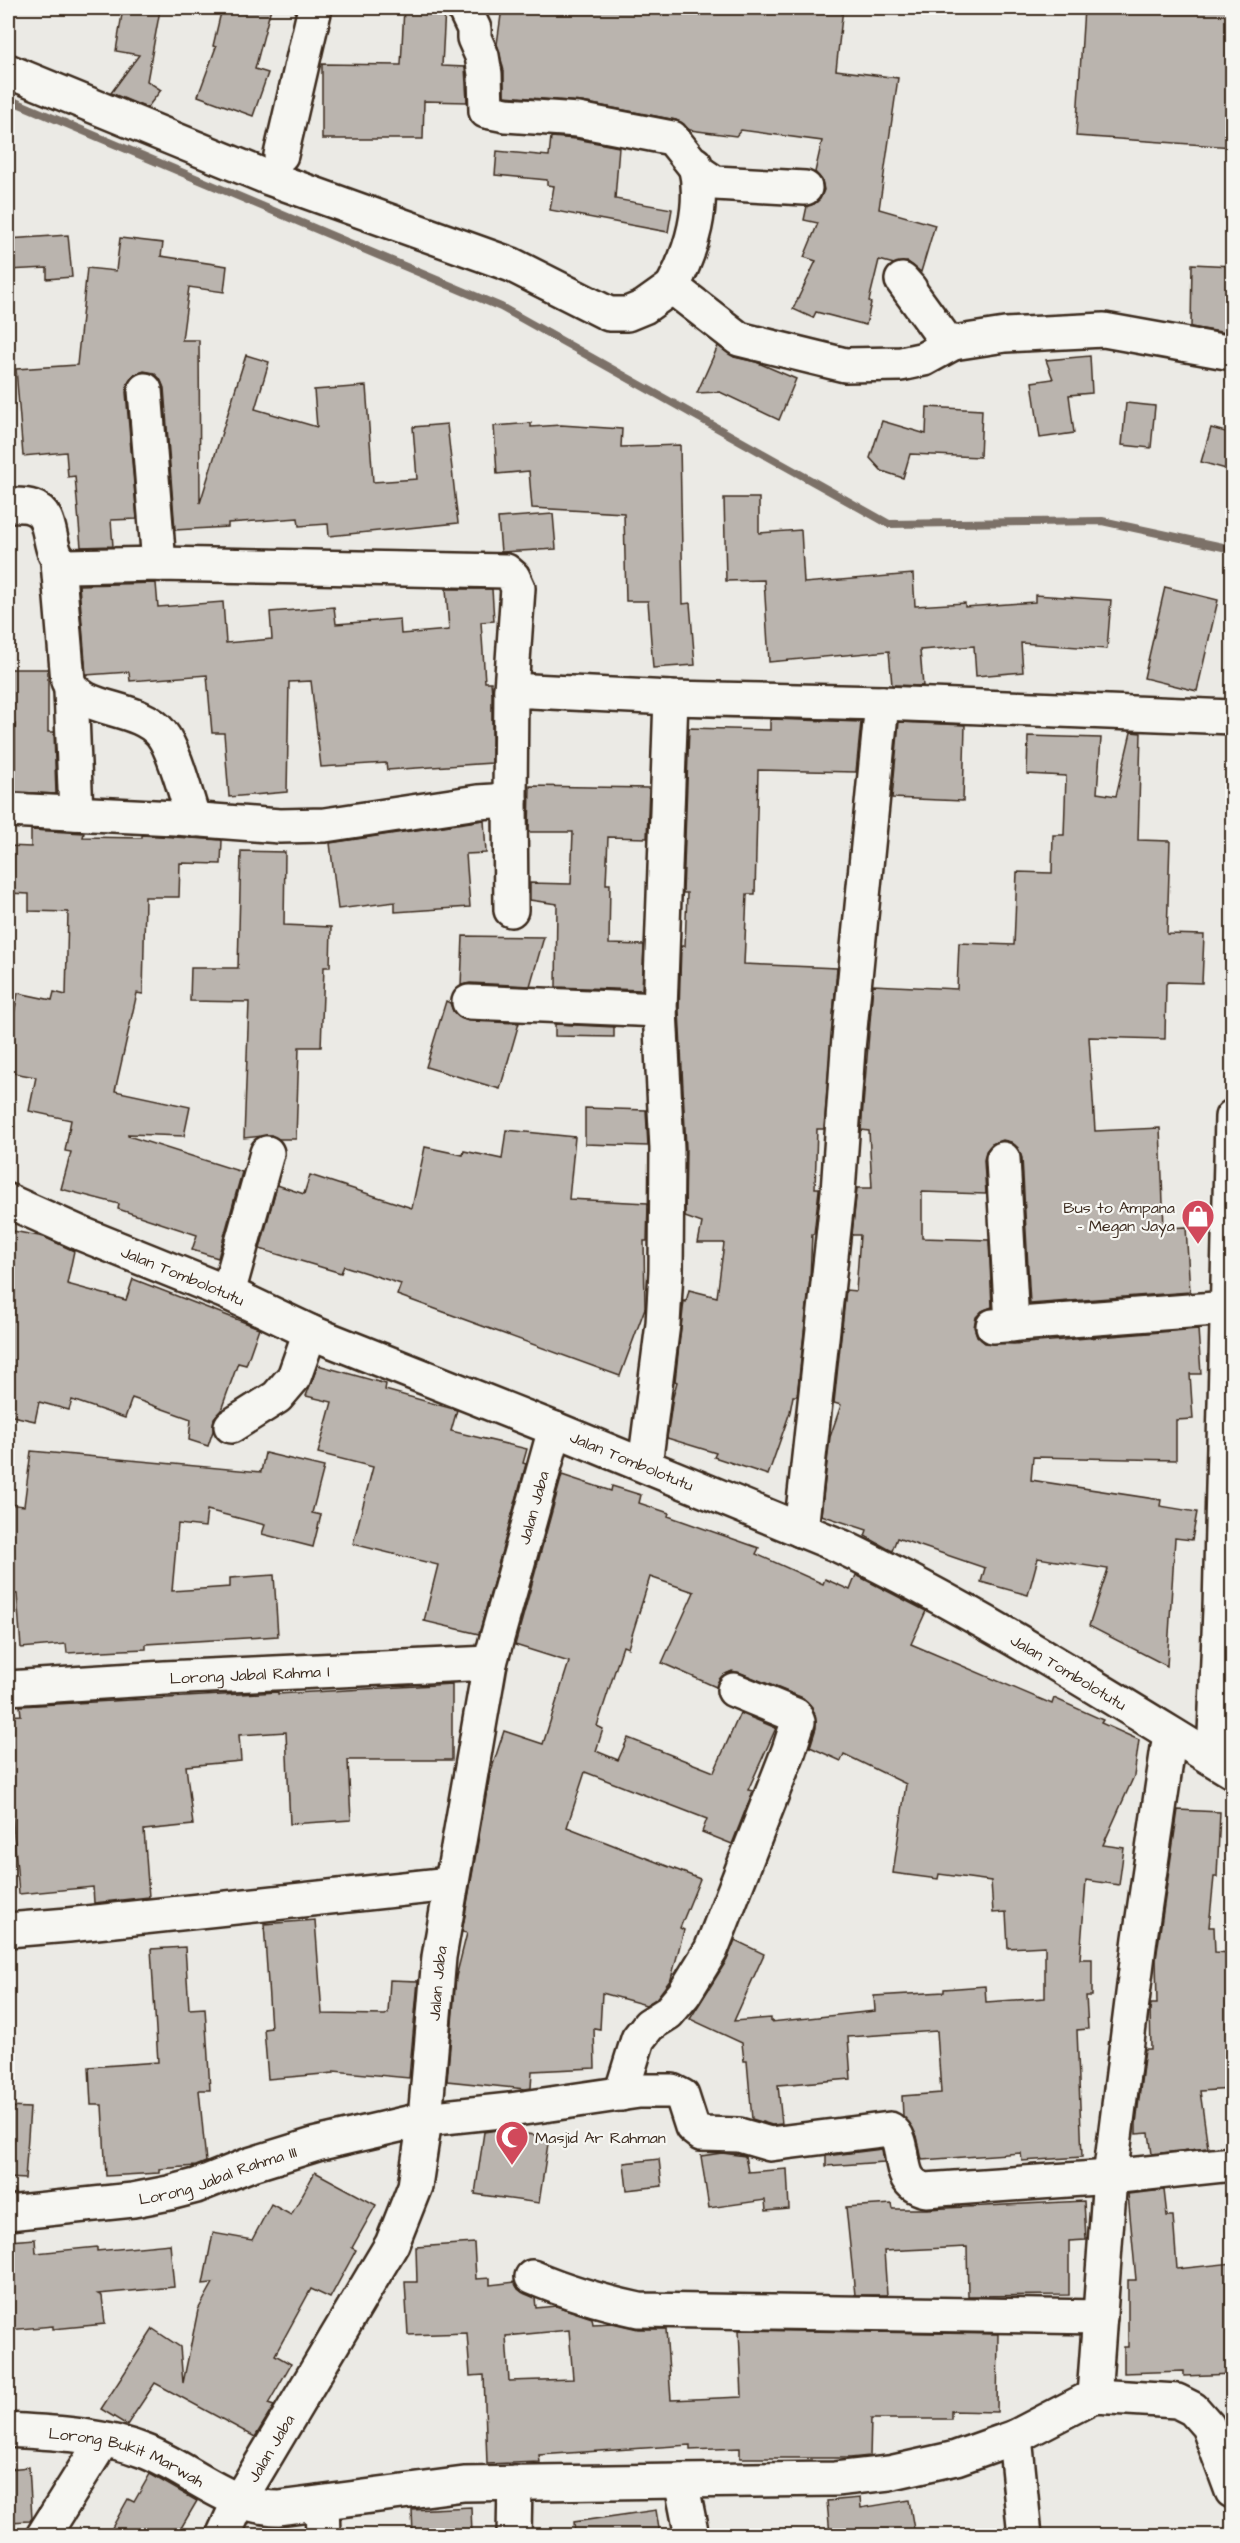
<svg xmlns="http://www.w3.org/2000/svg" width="1240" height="2543" font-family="'Architects Daughter',sans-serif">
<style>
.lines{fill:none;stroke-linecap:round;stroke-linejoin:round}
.stream{stroke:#7c7167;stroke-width:8}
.building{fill:#bab4ae;stroke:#3b2a1e;stroke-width:1.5;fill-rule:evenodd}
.minor-casing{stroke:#3b2a1e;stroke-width:38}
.minor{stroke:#f6f6f2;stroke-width:33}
.labels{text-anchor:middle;stroke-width:4.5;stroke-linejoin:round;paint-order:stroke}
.poi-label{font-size:16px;fill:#3b2a1e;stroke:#f6f6f2;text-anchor:end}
.street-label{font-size:16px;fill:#3b2a1e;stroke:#f6f6f2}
</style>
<rect width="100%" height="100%" fill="#ebeae5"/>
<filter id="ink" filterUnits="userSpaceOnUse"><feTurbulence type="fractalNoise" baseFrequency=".0167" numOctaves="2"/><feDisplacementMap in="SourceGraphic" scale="12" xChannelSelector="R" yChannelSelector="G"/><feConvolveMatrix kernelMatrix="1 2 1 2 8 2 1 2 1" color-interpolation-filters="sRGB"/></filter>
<g filter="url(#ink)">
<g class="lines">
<polyline class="stream" points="8,99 501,307 889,524 1102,521 1232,549"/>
</g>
<g class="building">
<polygon points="123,8 160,10 147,81 161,90 147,108 111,93 139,55 116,51"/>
<polygon points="222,8 271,8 255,69 268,73 253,116 198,96 216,47 213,46"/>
<polygon points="404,8 445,8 442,66 465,67 467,102 424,101 423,139 322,139 322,64 401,65"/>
<polygon points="502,8 843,8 836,70 898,78 879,209 935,225 921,272 908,262 894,264 879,260 869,301 871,303 866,325 816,312 813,318 793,309 816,261 804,257 818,223 804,220 807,206 814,204 820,199 824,190 822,180 815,172 822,141 741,130 736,136 690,130 676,120 582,102 504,96 504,71 497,44"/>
<polygon points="1084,8 1233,8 1233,147 1076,136"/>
<polygon points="551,137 576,139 619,147 615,199 672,209 668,232 550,210 554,186 547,185 547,180 495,175 497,151 549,156"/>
<polygon points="68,235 72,277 47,279 47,268 8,270 8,239"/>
<polygon points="120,238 163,243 161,256 227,266 224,292 189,287 182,340 199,340 200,503 246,355 269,362 255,409 317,427 314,390 366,386 373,482 417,479 413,427 447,424 458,523 329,536 328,524 299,526 298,518 228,523 228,527 175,530 164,388 160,379 154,373 144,371 134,375 128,383 126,392 137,519 111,520 113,546 81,547 75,476 68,477 66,452 23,456 16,369 77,365 87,268 116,271"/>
<polygon points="1192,264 1233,266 1233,334 1191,327"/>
<polygon points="718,346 734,357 756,362 796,379 779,420 720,392 697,393"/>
<polygon points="1090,356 1092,393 1069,395 1074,433 1040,438 1032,382 1053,379 1046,360"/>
<polygon points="1126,403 1155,406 1151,448 1122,445"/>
<polygon points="927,407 982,410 980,457 910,454 903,478 882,471 870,458 882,421 926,434"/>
<polygon points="531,423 531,427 561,425 622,429 621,447 680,445 683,604 690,603 695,665 653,668 648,601 626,601 624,513 532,508 529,471 497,474 494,426"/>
<polygon points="1211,428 1233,434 1233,471 1201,462"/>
<polygon points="724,498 759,498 759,533 801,530 804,583 913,574 915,606 965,603 965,607 1035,602 1035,595 1111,600 1107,649 1021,643 1023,672 976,676 974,646 920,650 923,686 892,685 889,651 769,662 764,580 726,581"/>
<polygon points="553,514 556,549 501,552 498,518"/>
<polygon points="156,583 158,607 223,602 226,643 272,639 270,612 334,607 336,624 400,619 401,634 449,630 446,589 492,589 494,621 481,622 485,682 491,682 492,694 492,763 387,770 386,763 321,767 311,681 289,682 287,792 229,797 224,733 212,733 207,675 130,681 129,672 86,675 79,585"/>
<polygon points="1165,587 1218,600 1197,691 1144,678"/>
<polygon points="8,669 48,669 48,732 54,732 56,794 15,792 15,724 8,724"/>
<polygon points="770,719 861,722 856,772 758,770 755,894 747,894 744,964 837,968 824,1129 817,1129 815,1188 819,1188 819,1190 814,1234 812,1234 810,1278 797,1396 793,1396 790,1412 768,1475 714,1457 716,1453 667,1438 673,1397 677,1382 675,1381 684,1301 686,1302 689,1290 717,1297 724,1243 698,1243 702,1223 685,1217 686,1148 679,1010 681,946 685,946 687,893 683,893 689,728 770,730"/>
<polygon points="899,722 965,725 963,801 892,798"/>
<polygon points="1131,732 1141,733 1138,840 1170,841 1167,934 1204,935 1202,983 1168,982 1166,984 1165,1039 1089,1037 1095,1131 1160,1128 1164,1228 1186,1227 1190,1292 1030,1304 1022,1158 1018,1148 1011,1142 1003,1140 992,1144 986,1151 984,1160 986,1194 922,1192 922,1238 989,1240 992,1307 982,1311 976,1317 974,1327 977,1336 985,1343 1014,1344 1198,1329 1201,1374 1190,1374 1193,1419 1176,1420 1176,1460 1033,1457 1031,1480 1161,1500 1160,1506 1197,1512 1192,1540 1175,1538 1167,1666 1089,1626 1108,1569 1038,1558 1028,1595 981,1582 985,1568 897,1538 892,1551 865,1536 867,1530 821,1515 830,1437 841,1405 834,1403 846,1290 856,1291 860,1235 852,1235 857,1188 872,1188 869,1131 861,1130 873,985 957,989 959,943 1014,945 1017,872 1052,873 1053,835 1064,835 1066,776 1027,774 1028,736 1101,738 1097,793 1116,796"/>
<polygon points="530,786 649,788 647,838 608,837 606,884 610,884 609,944 644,945 642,990 556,987 557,904 530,900 530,883 571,884 573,832 529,832"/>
<polygon points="484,820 486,853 466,854 470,907 395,912 395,902 338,909 330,843"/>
<polygon points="31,830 84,833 83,837 142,838 142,835 222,840 221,864 180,863 179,897 145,897 143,994 137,993 115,1091 190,1107 184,1136 128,1134 128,1136 242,1172 218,1258 192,1250 197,1235 118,1209 119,1204 61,1189 71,1152 65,1151 71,1120 29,1111 36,1077 8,1072 8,1045 18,993 52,1000 54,992 66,995 68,912 29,911 29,894 8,893 8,846 31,847"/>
<polygon points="241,851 285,852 284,925 331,927 330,967 324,967 321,1047 299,1047 296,1139 278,1139 271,1135 244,1138 249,1002 190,1001 191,968 238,968"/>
<polygon points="463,936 544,937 530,986 470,983 461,985"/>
<polygon points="446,1001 450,1003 453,1011 459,1017 468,1021 519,1023 500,1089 426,1067"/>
<polygon points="555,1024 614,1027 614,1037 555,1036"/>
<polygon points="585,1108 646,1110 648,1146 585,1144"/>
<polygon points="506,1130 575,1137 569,1199 648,1203 647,1241 644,1241 645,1308 620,1376 397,1295 401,1284 344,1266 341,1273 260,1249 277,1185 304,1194 310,1175 412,1208 425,1147 463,1155 464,1151 502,1159"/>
<polygon points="8,1230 44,1237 74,1251 67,1284 126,1300 133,1279 259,1328 246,1365 238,1363 221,1410 214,1418 213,1431 208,1446 189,1440 191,1419 132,1398 125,1418 72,1400 69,1410 39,1402 35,1421 8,1415"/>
<polygon points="318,1365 386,1384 385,1390 457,1410 451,1431 527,1449 523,1463 526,1464 479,1634 424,1621 438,1565 353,1544 373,1467 318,1453 332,1402 306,1396"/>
<polygon points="31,1451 261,1472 265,1453 324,1467 312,1513 321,1515 313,1547 262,1534 265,1525 207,1510 205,1527 178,1524 172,1591 230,1587 230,1578 274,1575 278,1636 146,1644 146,1649 122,1650 67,1653 66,1644 21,1648 17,1594 8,1593 8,1504 24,1506"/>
<polygon points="562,1475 611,1491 612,1486 641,1495 639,1503 669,1513 668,1516 759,1548 756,1554 823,1584 825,1579 850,1590 856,1575 926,1611 911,1644 1052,1704 1054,1698 1103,1720 1101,1723 1139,1740 1134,1776 1103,1845 1124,1848 1119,1885 1086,1880 1080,1959 1092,1959 1092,1996 1086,1996 1088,2029 1077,2030 1082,2157 1022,2161 1021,2153 922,2160 917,2136 903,2116 902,2096 941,2093 937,2031 848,2037 851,2079 778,2085 782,2124 772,2125 752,2119 747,2061 744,2061 742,2043 690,2019 727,1960 735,1940 764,1954 734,2021 771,2018 771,2022 875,2011 874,1996 944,1992 944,1989 985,1986 986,2002 1045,1998 1045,1946 1008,1948 1006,1912 993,1913 991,1881 939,1874 938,1879 893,1873 906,1784 844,1754 841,1761 810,1747 816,1728 815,1715 812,1707 803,1698 741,1673 732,1671 722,1676 716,1687 662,1663 694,1592 650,1577 628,1648 623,1646 597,1726 603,1729 596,1751 618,1760 628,1738 714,1772 740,1713 776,1728 748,1790 753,1791 732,1844 702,1832 707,1819 585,1772 567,1827 700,1879 680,1928 684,1930 671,1979 656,1999 646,2005 602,1993 600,2029 594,2028 595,2068 532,2071 531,2088 525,2089 447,2081 456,1977 467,1933 462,1932 490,1774 504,1731 543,1744 569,1662 515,1645"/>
<polygon points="452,1684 452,1760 348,1760 351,1820 290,1824 286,1732 239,1735 241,1761 186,1766 193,1825 144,1830 149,1897 94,1903 93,1887 19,1894 8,1764 8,1716 21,1715 20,1706 278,1692 278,1694"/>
<polygon points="1178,1810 1220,1812 1217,1877 1214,1877 1209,1927 1214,1927 1215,1952 1233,1953 1233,2089 1200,2091 1208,2148 1152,2154 1149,2133 1136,2134 1136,2124 1145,2049 1151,2049 1150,2009 1151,2004 1157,2004 1156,1959"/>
<polygon points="315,1920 322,2014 385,2015 388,2013 390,1980 418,1981 409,2078 334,2071 334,2073 268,2079 264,2029 271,2028 264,1924"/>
<polygon points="185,1947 189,2009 205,2008 210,2090 199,2090 206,2162 196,2166 159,2169 159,2173 106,2176 102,2105 91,2105 89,2067 158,2062 151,1949"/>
<polygon points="8,2107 30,2108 25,2179 8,2178"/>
<polygon points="497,2130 549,2137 539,2203 475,2194 484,2132"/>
<polygon points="882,2149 884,2162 826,2166 826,2156"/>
<polygon points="722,2153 745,2156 748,2172 787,2169 789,2209 766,2211 765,2200 709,2208 701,2156"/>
<polygon points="659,2159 662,2186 627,2190 624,2163"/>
<polygon points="315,2172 376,2205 352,2248 356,2250 330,2298 311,2289 275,2355 291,2364 268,2404 274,2406 255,2437 155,2383 127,2425 101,2409 153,2329 180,2347 183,2383 198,2310 213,2283 203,2284 213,2233 252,2240 271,2204 291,2215"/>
<polygon points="1164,2190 1167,2216 1173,2216 1177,2269 1233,2263 1233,2374 1184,2376 1184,2371 1124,2373 1124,2347 1128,2347 1128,2280 1136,2280 1128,2194"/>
<polygon points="1084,2201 1086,2240 1069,2241 1069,2295 968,2296 967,2247 884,2251 887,2295 855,2295 846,2207 892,2204 893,2209 927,2209"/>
<polygon points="35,2239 36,2253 97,2247 97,2251 170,2244 174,2287 98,2294 102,2296 105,2324 53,2329 53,2326 8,2330 8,2241"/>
<path d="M 474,2243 L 476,2279 L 490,2278 L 490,2285 L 515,2282 L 518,2289 L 535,2298 L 536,2308 L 556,2306 L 592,2318 L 593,2324 L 612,2323 L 638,2329 L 666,2329 L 671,2400 L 742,2397 L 739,2330 L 998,2334 L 997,2412 L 951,2411 L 951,2419 L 871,2419 L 870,2456 L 850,2458 L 740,2458 L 740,2448 L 690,2450 L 690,2445 L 539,2455 L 540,2462 L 487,2464 L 484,2375 L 470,2376 L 467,2333 L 408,2335 L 405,2282 L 417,2282 L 416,2247 ZM 569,2330 L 573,2379 L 509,2381 L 506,2336 Z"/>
<polygon points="29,2467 32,2518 30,2521 8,2522 8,2469"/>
<polygon points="150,2474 197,2501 177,2535 108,2535 128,2499 134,2502"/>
<polygon points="860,2498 861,2508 909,2500 915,2535 830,2535 827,2501"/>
<polygon points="471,2507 472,2535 413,2535 412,2510"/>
<polygon points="656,2510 660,2535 575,2535 574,2522"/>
</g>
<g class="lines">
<defs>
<g id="minor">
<polyline points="464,8 474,29 474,38 482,56 485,74 486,111 506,115 578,120 672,138 700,173 715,183 805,188"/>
<polyline points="8,71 269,178 512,265 609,314 627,314 644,307 672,287"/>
<polyline points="281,155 315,8"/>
<path d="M 695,164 C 705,205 692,251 672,287 L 739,339 L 845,365 L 901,364 L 924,359 L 953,343"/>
<polyline points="910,289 902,280 944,338 953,343 1005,335 1104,330 1232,353"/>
<polyline points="145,390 159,564"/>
<path d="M 8,505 C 15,505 24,504 32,507 C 58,515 43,556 67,566 L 159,564 L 506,571 L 513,577 L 518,588 L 511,690"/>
<path d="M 58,562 L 68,681 C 81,713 137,704 161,733 C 175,750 186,797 194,820"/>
<polyline points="71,690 76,813"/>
<polyline points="510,800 511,910"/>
<polyline points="8,810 175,818 280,826 325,825 478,802 510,800 511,690 671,698 882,703 1232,717"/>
<polyline points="469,1002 660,1010"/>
<polyline points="1003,1159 1012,1325"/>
<path id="s1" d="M 8,1201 L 82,1234 L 228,1293 L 310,1332 L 555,1429 L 840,1546 C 976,1611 1104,1693 1232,1771"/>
<polyline points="228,1293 267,1153"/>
<polyline points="993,1326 1228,1308"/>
<polyline points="231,1426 277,1397 294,1377 310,1332"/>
<polyline points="645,1465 663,1324 666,1271 667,1149 660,1010 671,698"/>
<polyline points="801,1530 838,1192 848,1049 882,703"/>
<path id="s2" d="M 8,1688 L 165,1678 L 490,1663"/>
<polyline points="1214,1759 1220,1609 1232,1117"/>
<polyline points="8,1930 68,1925 450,1884"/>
<polyline points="621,2094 638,2039 649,2025 668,2013 684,1994 711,1950 789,1750 798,1722 795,1715 734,1690"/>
<path id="s3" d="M 8,2213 L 133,2200 L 169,2193 L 196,2186 L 249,2165 L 317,2144 L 425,2119 L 510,2110 L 639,2091 L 672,2091 L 682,2096 L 692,2127 L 701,2134 L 739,2135 L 770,2144 L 890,2129 C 911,2143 891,2182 926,2190 L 1110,2177 L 1232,2164"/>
<path d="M 532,2277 C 567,2292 602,2302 639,2310 L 1100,2317"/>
<polyline points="1094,2396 1110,2177 1140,1938 1170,1734"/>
<path id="s4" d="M 8,2430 C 53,2433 101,2434 144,2451 C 189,2468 228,2508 279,2508 L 464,2484 L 835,2479 L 889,2473 L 956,2458 L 1015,2437 L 1094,2396 L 1177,2401 L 1193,2409 L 1208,2426 L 1232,2491"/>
<polyline points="1015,2437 1025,2536"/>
<polyline points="681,2481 692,2536"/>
<polyline points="322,2503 323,2536"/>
<polyline points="43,2536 103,2440"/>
<path id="s5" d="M 223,2536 L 239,2501 L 392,2244 L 415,2186 L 425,2119 L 439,1957 L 490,1663 L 555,1429"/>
<polyline points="514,2536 515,2483"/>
</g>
</defs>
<use href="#minor" class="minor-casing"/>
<use href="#minor" class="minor"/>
</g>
</g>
<defs>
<symbol id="shop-pin" viewBox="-11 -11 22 30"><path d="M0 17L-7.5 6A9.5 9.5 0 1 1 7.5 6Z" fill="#d1495b" stroke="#f6f6f2"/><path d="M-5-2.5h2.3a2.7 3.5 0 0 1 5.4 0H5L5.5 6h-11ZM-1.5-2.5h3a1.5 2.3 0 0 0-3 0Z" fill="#fff"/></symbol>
<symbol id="mosque-pin" viewBox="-11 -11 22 30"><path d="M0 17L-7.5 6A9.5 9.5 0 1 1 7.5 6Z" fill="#d1495b" stroke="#f6f6f2"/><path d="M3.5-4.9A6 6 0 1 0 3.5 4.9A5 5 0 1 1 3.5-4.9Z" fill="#fff"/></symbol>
</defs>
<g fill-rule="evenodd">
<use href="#shop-pin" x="1179" y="1197" width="38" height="52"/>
<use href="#mosque-pin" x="493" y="2118" width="38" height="52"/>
</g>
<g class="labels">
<g class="poi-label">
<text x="1175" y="1213">Bus to Ampana<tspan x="1175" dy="18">- Megan Jaya</tspan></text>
<text x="535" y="2143" text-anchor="start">Masjid Ar Rahman</text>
</g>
<g class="street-label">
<text dy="6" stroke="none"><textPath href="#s1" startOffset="190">Jalan Tombolotutu</textPath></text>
<text dy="6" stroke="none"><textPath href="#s1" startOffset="676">Jalan Tombolotutu</textPath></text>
<text dy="6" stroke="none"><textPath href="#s5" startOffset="1090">Jalan Jaba</textPath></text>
<text dy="6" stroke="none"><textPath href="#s1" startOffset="1162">Jalan Tombolotutu</textPath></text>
<text dy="6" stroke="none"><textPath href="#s2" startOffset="242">Lorong Jabal Rahma I</textPath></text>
<text dy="6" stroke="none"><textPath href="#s5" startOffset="604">Jalan Jaba</textPath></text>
<text dy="6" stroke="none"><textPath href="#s3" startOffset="214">Lorong Jabal Rahma III</textPath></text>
<text dy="6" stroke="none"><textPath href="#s5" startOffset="100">Jalan Jaba</textPath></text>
<text dy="6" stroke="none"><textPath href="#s4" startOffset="123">Lorong Bukit Marwah</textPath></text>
</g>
</g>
<rect width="1240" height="2543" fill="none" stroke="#f6f6f2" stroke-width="30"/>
<rect x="15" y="15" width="1210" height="2513" fill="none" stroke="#3b2a1e" stroke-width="2" filter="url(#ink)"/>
</svg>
